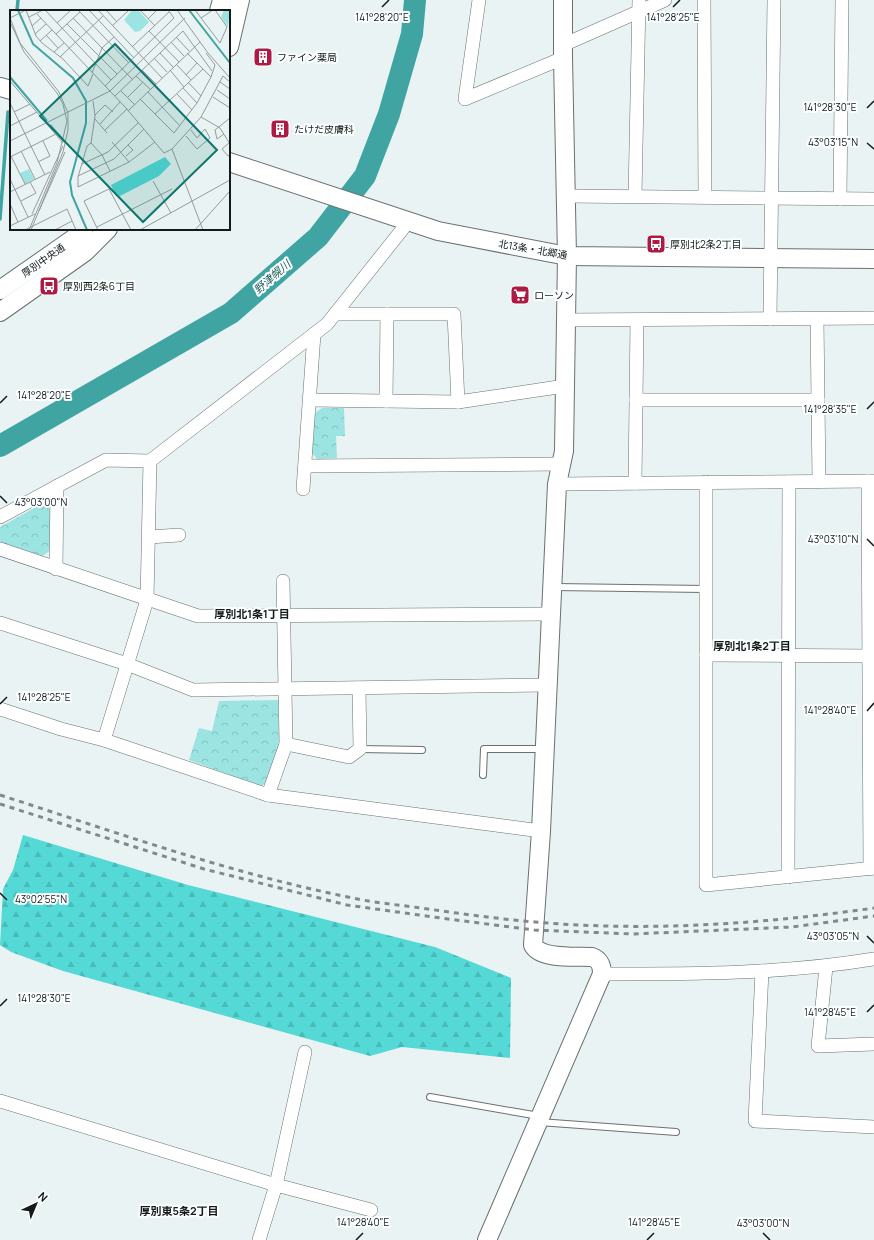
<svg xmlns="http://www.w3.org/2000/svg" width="874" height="1240" font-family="Manrope,'Noto Sans JP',sans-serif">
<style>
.forest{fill:url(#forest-firs)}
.park{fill:url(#park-crowns)}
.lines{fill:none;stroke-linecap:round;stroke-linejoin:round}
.stream{stroke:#40a5a2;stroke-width:3.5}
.river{stroke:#40a5a2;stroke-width:22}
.lane-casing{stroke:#697171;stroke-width:8}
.street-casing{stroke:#697171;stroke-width:14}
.secondary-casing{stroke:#697171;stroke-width:20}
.lane{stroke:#fff;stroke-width:6}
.street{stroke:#fff;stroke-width:13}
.secondary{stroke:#fff;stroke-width:18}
.rail{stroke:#828988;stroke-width:3;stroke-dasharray:5 5;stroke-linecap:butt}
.ticks{fill:none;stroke:#151918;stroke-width:1.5}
.labels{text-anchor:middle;stroke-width:4;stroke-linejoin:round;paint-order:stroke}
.poi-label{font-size:10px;fill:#151918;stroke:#fbffff;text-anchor:start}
.street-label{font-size:10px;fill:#151918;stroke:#fbffff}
.water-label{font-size:11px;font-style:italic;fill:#285f5d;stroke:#fbffff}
.neighbourhood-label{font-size:11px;font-weight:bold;fill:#151918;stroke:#fbffff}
.inset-river{fill:none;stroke:#40a5a2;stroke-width:2}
.inset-road{fill:none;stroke:#949c9b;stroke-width:1}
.view{fill:#0f766e;fill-opacity:0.15;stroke:#0f766e;stroke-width:2}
.inset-edge{fill:none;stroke:#151918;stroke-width:2}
.ticks-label{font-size:10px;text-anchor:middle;fill:#151918;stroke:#fbffff;stroke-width:4;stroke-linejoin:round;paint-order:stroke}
</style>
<defs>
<pattern id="forest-firs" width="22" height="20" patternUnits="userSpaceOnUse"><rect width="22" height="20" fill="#54d9d6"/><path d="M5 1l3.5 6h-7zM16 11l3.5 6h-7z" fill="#48bab7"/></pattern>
<pattern id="park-crowns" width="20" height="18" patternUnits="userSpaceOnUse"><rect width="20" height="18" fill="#9ce4e1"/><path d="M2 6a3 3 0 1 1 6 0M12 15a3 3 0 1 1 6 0" fill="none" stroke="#86c3c0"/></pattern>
</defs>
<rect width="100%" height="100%" fill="#e9f3f3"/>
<polygon class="forest" points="23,835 188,885 435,947 511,978 510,1058 402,1047 370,1056 63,971 11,952 0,945 3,889 13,870"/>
<g class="park">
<polygon points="322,408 344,408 345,436 336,436 337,458 317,459 312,453 315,413"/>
<polygon points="45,502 51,510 49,551 43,556 0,542 0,527"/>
<polygon points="278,700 279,748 267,783 260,786 189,760 199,728 212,731 219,701"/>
</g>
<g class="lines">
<g class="stream">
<polyline points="17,11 18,0"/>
<polyline points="0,219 8,112"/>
</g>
<polyline class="river" points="0,446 231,313 318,237 365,176 389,114 412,34 415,0"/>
<defs>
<g id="lane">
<polyline points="554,587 706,589"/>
<polyline points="360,749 422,750"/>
<polyline points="483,775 484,749 543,749"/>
<polyline points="430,1097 539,1116"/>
<polyline points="539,1122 676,1132"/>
</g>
<g id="street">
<polyline points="479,0 465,99 563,58"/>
<polyline points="704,0 705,197"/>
<polyline points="563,45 665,0"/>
<polyline points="566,196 874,199"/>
<polyline points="635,196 639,0"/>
<polyline points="840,199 842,0"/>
<polyline points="335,314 454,314 458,402"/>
<polyline points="770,319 774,0"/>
<polyline points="817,319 819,481"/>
<polyline points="566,320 874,318"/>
<polyline points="310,400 458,402 565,386"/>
<polyline points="636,400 818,400"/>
<polyline points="386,401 387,314"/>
<polyline points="305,466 561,464"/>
<polyline points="868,481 870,869"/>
<polyline points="706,482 706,885 874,868"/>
<polyline points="635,483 637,320"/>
<polyline points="557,484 874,481"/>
<polyline points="303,489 314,334"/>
<polyline points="0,517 106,460 150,461"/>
<polyline points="149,537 179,535"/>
<polyline points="0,549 198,616 551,614"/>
<polyline points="56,569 57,486"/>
<polyline points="0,623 127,664 193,690 548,685"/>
<polyline points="706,655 874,656"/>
<polyline points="0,709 61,729 104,740 268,795 541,831"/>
<polyline points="104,740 147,600 150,461 327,324 409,221"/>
<polyline points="286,744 349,757 360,749 359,688"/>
<polyline points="268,795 286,744 283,581"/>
<polyline points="788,877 789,482"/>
<polyline points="826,967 818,1046 874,1044"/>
<polyline points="762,971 755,1121 874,1127"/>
<path d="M 602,974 C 693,974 784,974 874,959"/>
<polyline points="0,1101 276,1185 371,1210"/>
<polyline points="259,1240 276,1185 305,1052"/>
</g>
<g id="secondary">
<polyline points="219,11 222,0"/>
<polyline points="229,47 240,0"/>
<polyline points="0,87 11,90"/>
<polyline points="229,162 438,231 567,256 874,259"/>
<polyline points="0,290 76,237 84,229"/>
<polyline points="0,312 85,252 108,229"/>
<path d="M 487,1240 L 602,974 C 602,965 600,960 592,957 C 576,956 541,960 533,945 L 541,831 L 557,484 L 564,451 L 567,256 L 563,58 L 563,0"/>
</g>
</defs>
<use href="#lane" class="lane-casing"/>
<use href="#street" class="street-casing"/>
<use href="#secondary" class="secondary-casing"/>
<use href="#lane" class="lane"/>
<use href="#street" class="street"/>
<use href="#secondary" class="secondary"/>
<g class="rail">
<path d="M 0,795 C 115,832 230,873 348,897 C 374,903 401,905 428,909 C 463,914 499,919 535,922 C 648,932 762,924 874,908"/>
<polyline points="0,804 204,869 347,905 448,919 534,930 633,934 792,927 874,916"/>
</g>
</g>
<path class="ticks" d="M 382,7 L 389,0M 673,7 L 680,0M 867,108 L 874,101M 867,143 L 874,149M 0,403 L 7,396M 867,409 L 874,402M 0,496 L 7,503M 867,539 L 874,546M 0,704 L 7,697M 867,711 L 874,703M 0,893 L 7,900M 867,936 L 874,943M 0,1006 L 7,999M 867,1012 L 874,1005M 763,1233 L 770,1240M 356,1240 L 363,1233M 647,1240 L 654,1233"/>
<defs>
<symbol id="building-square" viewBox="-11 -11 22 22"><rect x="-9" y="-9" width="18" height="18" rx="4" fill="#ae1a43" stroke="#fbffff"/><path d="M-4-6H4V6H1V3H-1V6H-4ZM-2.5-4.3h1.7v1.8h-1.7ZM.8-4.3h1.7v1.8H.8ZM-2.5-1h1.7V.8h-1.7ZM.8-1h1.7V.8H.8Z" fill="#fff"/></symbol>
<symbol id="bus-square" viewBox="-11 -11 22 22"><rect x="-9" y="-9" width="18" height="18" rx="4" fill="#ae1a43" stroke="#fbffff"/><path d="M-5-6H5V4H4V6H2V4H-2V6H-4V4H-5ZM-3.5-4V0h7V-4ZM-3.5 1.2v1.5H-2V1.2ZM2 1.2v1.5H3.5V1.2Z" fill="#fff"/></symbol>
<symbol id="supermarket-square" viewBox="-11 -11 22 22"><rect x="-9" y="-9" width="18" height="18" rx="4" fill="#ae1a43" stroke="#fbffff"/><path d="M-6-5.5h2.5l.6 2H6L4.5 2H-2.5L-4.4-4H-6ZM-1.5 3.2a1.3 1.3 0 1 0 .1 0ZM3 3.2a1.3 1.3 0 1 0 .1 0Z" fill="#fff"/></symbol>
</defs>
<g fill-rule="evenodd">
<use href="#building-square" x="252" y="46" width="22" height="22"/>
<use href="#building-square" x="269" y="118" width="22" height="22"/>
<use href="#bus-square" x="645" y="233" width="22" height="22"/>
<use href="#bus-square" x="38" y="275" width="22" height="22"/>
<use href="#supermarket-square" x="509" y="284" width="22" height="22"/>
</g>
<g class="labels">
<g class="poi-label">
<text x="277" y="61">ファイン薬局</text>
<text x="294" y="133">たけだ皮膚科</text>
<text x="670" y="248">厚別北2条2丁目</text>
<text x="63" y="290">厚別西2条6丁目</text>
<text x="534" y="299">ローソン</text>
</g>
<g class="street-label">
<text transform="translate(533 249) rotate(10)" y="4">北13条・北郷通</text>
<text transform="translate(43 260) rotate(-35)" y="4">厚別中央通</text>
</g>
<g class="water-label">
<text transform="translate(272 277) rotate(-41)" y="4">野津幌川</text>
</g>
<g class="neighbourhood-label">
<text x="252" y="618">厚別北1条1丁目</text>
<text x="752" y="650">厚別北1条2丁目</text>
<text x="179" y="1215">厚別東5条2丁目</text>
</g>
</g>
<g transform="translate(10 10)">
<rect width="220" height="220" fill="#e9f3f3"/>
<path d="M 122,0 L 128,0 L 139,12 L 130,21 L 125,22 L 114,10 ZM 214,0 L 220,0 L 218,17 L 211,7 Z" fill="#9ce4e1"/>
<path d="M 155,147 L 161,154 L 149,166 L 110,186 L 104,182 L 101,175 Z" fill="#54d9d6"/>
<path d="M 19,159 L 24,169 L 15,174 L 10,163 Z" fill="#9ce4e1"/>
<path class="inset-river" d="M 8,0 L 23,34 L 63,68 L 76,91 L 76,113 L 60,172 L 62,185 L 77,220M 179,0 L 220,53M 0,67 L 37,111M 40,115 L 54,131"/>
<path class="inset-road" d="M 16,0 L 26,26 L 32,33 L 53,49 L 78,76 L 83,64M 35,0 L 101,70M 68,0 L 119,53M 79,0 L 124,48M 88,0 L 152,68M 96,0 L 107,12M 130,0 L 145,16M 167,0 L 198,43 L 220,68M 185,0 L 210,33 L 217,17 L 205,0M 27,4 L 116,98 L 154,143 L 162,139 L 193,220M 19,7 L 33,0M 0,8 L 10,33 L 49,82 L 58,103 L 58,120 L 53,142 L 21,220M 0,8 L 16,0M 63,8 L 122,69M 191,8 L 203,0M 138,9 L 147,0M 0,12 L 14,42 L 47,83 L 53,94 L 57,111 L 47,153 L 19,220M 47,13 L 61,0M 57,14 L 107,64M 22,16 L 31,8M 102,16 L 119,0M 139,21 L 169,52M 25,24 L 36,14M 46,24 L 70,2M 36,25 L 48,38M 166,27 L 179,41M 30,31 L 42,20M 161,32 L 174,46M 122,37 L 159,2M 44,42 L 54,33M 150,43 L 163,57M 177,43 L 201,67M 50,47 L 93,6M 144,48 L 157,62M 166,54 L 181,70M 132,60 L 146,74M 160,60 L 174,77M 82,63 L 92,38 L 104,27M 176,65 L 187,53M 126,66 L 140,79M 0,71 L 53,133M 178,72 L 191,86M 210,72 L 220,79M 144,75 L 176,108M 95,76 L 164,8 L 158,0M 173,78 L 187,93M 207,80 L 220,89M 111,81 L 125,95M 138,82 L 170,116M 167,84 L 182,100M 105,86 L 173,21 L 202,61M 118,87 L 133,72M 203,87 L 220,98M 130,89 L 164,123 L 187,93 L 201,67 L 205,55 L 196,43M 83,91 L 85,106 L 81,133 L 92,145 L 100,161M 0,93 L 35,165M 118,101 L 190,32M 4,102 L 20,94M 145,104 L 193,59M 85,105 L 95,95 L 103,102M 191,107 L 210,118 L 220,134M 85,109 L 97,123M 90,114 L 110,92M 0,116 L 27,102M 95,120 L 117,99M 214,124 L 207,129 L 205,120 L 220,108M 176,126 L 187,139 L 200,128 L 195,119 L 187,128 L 181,120M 0,131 L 100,81 L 175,8M 102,132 L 119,152M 81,133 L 77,136 L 68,167 L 68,177 L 119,152 L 145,132M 219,133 L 212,139 L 218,146 L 220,145M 162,139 L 191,107 L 213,66 L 220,72M 11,141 L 25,169M 1,146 L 15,174M 116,146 L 123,140 L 118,135M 0,147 L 46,124M 28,152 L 40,146 L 33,131M 72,154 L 98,142 L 128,113M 68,166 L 104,149 L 134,119M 0,169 L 18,207M 143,171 L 161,203M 0,182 L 40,162M 11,191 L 26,183 L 20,172M 0,194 L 8,212M 29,201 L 55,142M 22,204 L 53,136M 0,216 L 25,204M 87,217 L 162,179M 15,220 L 57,199 L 66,220M 45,220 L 62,211M 88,220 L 74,191 L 99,179 L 121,220M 130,220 L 220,170M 185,220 L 220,181"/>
<path class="view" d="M 105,34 L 207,140 L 133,212 L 30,106 Z"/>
<rect width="220" height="220" class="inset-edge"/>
</g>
<g class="ticks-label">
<text x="382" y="21">141°28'20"E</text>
<text x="673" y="21">141°28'25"E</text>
<text x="830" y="111">141°28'30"E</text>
<text x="833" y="146">43°03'15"N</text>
<text x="44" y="399">141°28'20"E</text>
<text x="830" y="413">141°28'35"E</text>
<text x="41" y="506">43°03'00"N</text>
<text x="833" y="543">43°03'10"N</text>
<text x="44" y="701">141°28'25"E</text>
<text x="830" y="714">141°28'40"E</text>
<text x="41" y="903">43°02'55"N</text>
<text x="833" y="940">43°03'05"N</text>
<text x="44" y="1002">141°28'30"E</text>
<text x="830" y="1016">141°28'45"E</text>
<text x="363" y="1226">141°28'40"E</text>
<text x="654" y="1226">141°28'45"E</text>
<text x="763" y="1227">43°03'00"N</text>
</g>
<g transform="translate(36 1204) rotate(44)" stroke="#fbffff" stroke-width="3" paint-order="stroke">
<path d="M0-3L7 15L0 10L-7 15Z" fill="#151918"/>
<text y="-6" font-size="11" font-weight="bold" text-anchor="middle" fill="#151918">N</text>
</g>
</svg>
